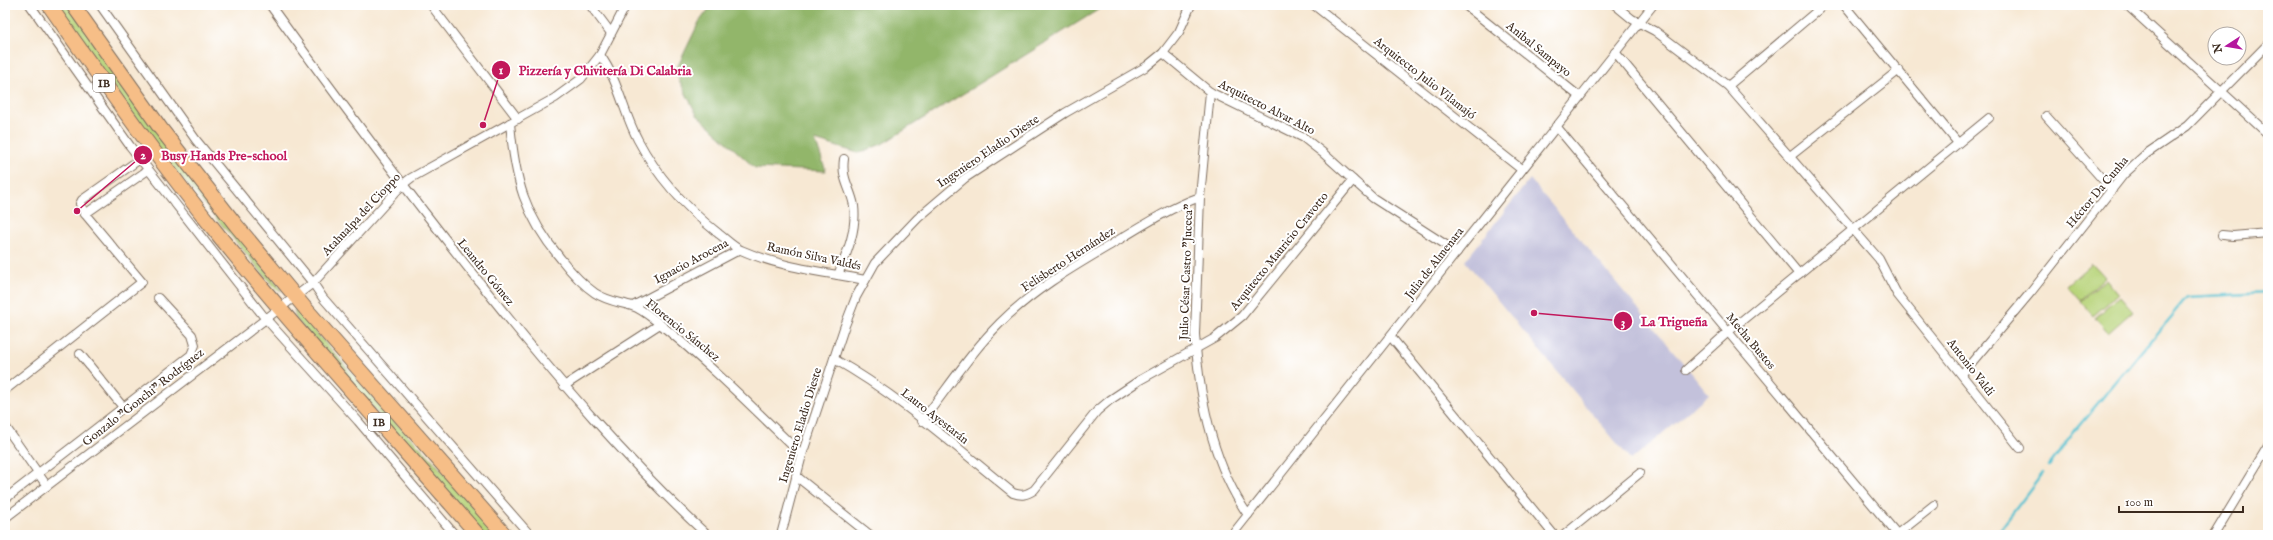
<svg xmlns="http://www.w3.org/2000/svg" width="2273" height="540" font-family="'IM FELL English',serif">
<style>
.industrial{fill:#c3c1db}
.green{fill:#b8d47a;stroke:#7a7f4c}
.forest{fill:#92b66a;stroke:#667044}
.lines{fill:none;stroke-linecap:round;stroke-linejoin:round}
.stream{stroke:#57c2d2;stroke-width:2.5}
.minor-casing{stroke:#7d6c5d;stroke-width:10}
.trunk-casing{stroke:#7d6c5d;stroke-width:16}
.minor{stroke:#fff;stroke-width:8}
.trunk{stroke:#f6be87;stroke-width:14}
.labels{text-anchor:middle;stroke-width:4;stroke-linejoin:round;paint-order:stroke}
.shield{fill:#fff;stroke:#766a62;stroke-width:1}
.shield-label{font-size:11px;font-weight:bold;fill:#3b2a1e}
.street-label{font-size:12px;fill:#3b2a1e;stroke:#fff}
.leader{fill:none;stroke:#c2185b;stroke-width:1.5}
.callout-dot{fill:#c2185b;stroke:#fff;stroke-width:1.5}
.mark-label{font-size:12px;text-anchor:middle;font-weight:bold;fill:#fff}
.callout-label{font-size:13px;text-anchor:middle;font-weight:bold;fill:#c2185b;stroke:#fff;stroke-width:4;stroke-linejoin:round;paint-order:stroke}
</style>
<rect width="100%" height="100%" fill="#fff"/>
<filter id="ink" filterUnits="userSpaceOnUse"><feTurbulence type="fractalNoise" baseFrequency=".025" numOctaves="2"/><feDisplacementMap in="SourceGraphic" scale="8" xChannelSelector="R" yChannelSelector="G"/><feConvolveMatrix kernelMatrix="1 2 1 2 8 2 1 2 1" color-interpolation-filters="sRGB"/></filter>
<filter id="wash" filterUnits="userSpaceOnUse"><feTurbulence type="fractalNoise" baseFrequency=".012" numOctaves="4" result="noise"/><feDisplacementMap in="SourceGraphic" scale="16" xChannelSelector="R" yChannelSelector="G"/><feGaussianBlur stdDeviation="0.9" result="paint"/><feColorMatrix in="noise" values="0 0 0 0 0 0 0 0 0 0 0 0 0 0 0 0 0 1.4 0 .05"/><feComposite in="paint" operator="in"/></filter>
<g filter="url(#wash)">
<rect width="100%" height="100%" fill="#f7e8d3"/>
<polygon class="industrial" points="1530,179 1709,394 1631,460 1465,261"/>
<g class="green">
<polygon points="56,5 68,5 282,291 276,289 152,142"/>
<polygon points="2092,263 2105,277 2080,300 2067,285"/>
<polygon points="2106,279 2118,294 2093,316 2080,301"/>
<polygon points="2120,296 2133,311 2108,333 2095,318"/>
<polygon points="294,310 300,314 389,416 429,456 498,535 484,535 296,319"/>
</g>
<polygon class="forest" points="712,5 1106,5 882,144 858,153 815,140 826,171 755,168 697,115 675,72 699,22"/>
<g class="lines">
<g class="stream">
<polyline points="2049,466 2077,428 2187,297 2268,293"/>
<polyline points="1996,535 2043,473"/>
</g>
</g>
</g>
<g filter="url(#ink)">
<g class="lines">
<defs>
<g id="minor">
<polyline points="30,5 130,146 265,318 358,421 455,535"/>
<polyline points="100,5 196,140 313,283 323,298 530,535"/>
<path d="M 270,5 C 341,103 413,200 489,294 C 557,379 627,461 707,535"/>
<polyline points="431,5 518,119"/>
<polyline points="590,5 611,33"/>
<polyline points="1314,5 1521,169"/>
<polyline points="1465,5 1580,97"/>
<polyline points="1615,5 1632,19 1655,31 1728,86 1879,259 1897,294 2020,448"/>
<polyline points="1844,5 1958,143"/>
<polyline points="2127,5 2268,134"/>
<polyline points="1615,52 1799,274"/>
<polyline points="1163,53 1210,92 1304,138 1323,153 1373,198 1457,252"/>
<path d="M 600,55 C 619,81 623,112 638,140 C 658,178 686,208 719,234 C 726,239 733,247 741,250 C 779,267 824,272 865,280"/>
<polyline points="1728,86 1824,5"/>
<path d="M 1210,92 L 1200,197 L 1195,334 C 1199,397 1212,463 1248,515"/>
<polyline points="2046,116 2112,190"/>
<path d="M 510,123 C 515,180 524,215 561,259 C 571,272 582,284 595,293 C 607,301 619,302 632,306 C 641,308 652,318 660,324 C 710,364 756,411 802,455"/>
<polyline points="1556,126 1897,534"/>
<polyline points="1789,157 1899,70"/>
<polyline points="85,214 148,170"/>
<polyline points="2222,235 2233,236 2268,233"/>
<path d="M 838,275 C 847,253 857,230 854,206 C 851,188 841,180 844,159"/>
<polyline points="633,306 739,250"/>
<polyline points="1391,337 1554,535"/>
<polyline points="80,354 123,407"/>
<path d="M 834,359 C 897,394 956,447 1013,493 C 1022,496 1026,495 1034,490 L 1097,411 L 1110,400 L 1140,380 L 1215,338 L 1242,316 L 1353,180"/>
<polyline points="1686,370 1728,332 1989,118"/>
<polyline points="1962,374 2031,292 2124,174 2146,154 2187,126 2268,44"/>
<polyline points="564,386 660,324"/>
<polyline points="5,390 142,282 85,214 80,204 82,200 140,159"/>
<path d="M 922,421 C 948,388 971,352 1000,323 C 1033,290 1073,267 1112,244 C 1140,227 1169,208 1200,197"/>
<polyline points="5,426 47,486"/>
<polyline points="796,476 870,535"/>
<polyline points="5,499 191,355 195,345 192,335 158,298"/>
<polyline points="5,518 313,283 402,185 411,178 555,98 581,79 600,55 626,5"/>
<polyline points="781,535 802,455 844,328 856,297 875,263 918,218 965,178 1065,113 1147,66 1163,53 1179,32 1191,5"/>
<polyline points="1232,535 1653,5"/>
<polyline points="1564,535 1640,473"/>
<polyline points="1896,535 1934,505"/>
<polyline points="2214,535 2268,446"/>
</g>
<g id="trunk">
<path d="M 49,5 C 104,84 160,162 220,237 C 303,339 392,436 478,535"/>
<polyline points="73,5 161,129 236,225 305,308 505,535"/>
</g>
</defs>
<use href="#minor" class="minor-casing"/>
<use href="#trunk" class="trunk-casing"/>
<use href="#minor" class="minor"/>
<use href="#trunk" class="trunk"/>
</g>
</g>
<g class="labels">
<g class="shield">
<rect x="93" y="74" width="22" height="18" rx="3"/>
<rect x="368" y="413" width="22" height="18" rx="3"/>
</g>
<g class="shield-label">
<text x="104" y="87">IB</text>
<text x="379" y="426">IB</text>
</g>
<g class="street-label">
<text transform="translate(1539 49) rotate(39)" y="4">Anibal Sampayo</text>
<text transform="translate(1425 78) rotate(38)" y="4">Arquitecto Julio Vilamajó</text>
<text transform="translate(1267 107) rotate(27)" y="4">Arquitecto Alvar Alto</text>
<text transform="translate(988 151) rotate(-34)" y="4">Ingeniero Eladio Dieste</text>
<text transform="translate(2097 192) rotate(-50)" y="4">Héctor Da Cunha</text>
<text transform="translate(361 214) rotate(-47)" y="4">Atahualpa del Cioppo</text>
<text transform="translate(1279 251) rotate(-51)" y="4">Arquitecto Mauricio Cravotto</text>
<text transform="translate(814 256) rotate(12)" y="4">Ramón Silva Valdés</text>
<text transform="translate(1068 259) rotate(-33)" y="4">Felisberto Hernández</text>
<text transform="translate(691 261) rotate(-28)" y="4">Ignacio Arocena</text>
<text transform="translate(1434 263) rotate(-52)" y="4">Julia de Almenara</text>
<text transform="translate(486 272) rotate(51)" y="4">Leandro Gómez</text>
<text transform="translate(1186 272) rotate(-88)" y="4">Julio César Castro "Juceca"</text>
<text transform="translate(683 330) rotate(39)" y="4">Florencio Sánchez</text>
<text transform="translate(1751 341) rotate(50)" y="4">Mecha Bustos</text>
<text transform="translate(1971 367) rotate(52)" y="4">Antonio Valdi</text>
<text transform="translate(143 397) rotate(-38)" y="4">Gonzalo "Gonchi" Rodríguez</text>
<text transform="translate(935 416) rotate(38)" y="4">Lauro Ayestarán</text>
<text transform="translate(800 425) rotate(-73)" y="4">Ingeniero Eladio Dieste</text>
</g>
</g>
<path class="leader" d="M483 125L501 70M77 211L143 155M1534 313L1623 321"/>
<g class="callout-dot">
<circle cx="483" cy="125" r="4"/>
<circle cx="77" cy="211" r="4"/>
<circle cx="1534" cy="313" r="4"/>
<circle cx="501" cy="70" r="10"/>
<circle cx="143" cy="155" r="10"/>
<circle cx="1623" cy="321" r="10"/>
</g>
<g class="mark-label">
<text x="501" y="74">1</text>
<text x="143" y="159">2</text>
<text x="1623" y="326">3</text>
</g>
<g class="callout-label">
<text x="605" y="75">Pizzería y Chivitería Di Calabria</text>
<text x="224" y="160">Busy Hands Pre-school</text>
<text x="1674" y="326">La Trigueña</text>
</g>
<rect width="2273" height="540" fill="none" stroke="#fff" stroke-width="20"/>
<g transform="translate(2227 46) rotate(258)"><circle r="19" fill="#ffffff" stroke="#b1aaa5"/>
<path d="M0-3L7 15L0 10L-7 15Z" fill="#b5179e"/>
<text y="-6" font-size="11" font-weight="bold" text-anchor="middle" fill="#3b2a1e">N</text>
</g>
<path d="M2119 506v6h124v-6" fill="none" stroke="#3b2a1e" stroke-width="2"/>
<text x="2125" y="506" font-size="12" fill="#3b2a1e" stroke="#ffffff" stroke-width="3" paint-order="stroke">100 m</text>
</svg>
